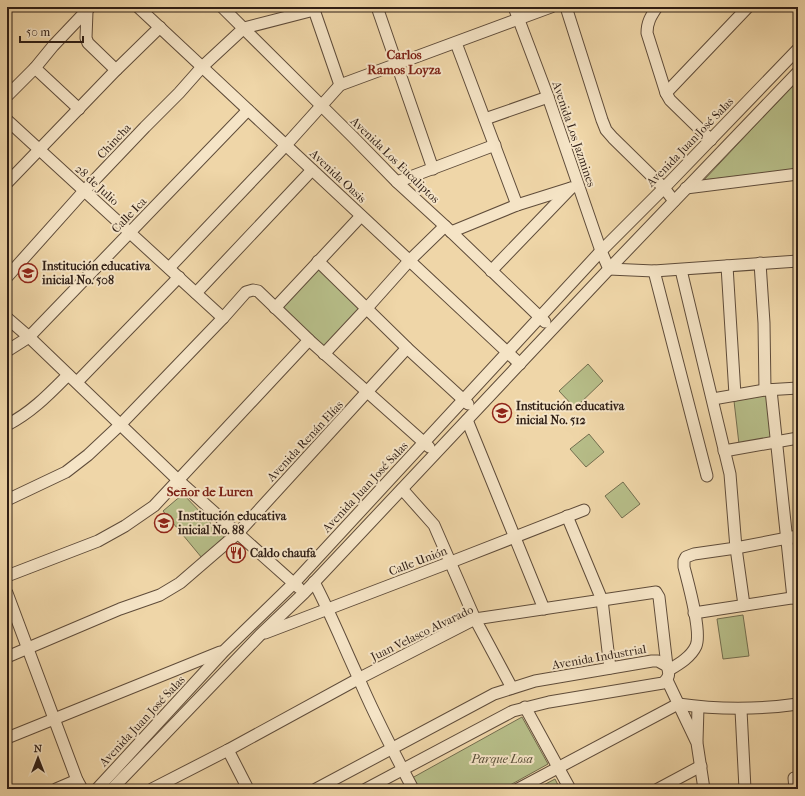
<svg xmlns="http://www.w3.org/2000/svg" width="805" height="796" font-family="'IM FELL French Canon',serif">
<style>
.green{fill:#b7be89;stroke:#736e4f}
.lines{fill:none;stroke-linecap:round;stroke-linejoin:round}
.minor-casing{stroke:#5f4c3a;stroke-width:13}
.minor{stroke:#f5e4c6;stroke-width:11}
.labels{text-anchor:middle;stroke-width:4;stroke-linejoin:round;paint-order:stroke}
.street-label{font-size:12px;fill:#2f1e15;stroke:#f5e4c6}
.poi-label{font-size:12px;font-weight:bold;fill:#2f1e15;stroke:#f5e4c6;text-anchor:start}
.park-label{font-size:12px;font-style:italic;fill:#584e38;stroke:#f5e4c6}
.neighbourhood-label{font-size:13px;font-weight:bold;fill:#7a1f14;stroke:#f5e4c6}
</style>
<rect width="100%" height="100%" fill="#efd6a8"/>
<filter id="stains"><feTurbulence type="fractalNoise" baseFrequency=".005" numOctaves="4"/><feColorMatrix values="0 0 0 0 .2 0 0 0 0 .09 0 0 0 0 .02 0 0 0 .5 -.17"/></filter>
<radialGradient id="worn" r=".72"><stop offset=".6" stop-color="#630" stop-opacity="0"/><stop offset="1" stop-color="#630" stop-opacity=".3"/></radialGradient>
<g class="green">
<polygon points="798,80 798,169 704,180"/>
<polygon points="317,268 362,310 326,348 281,306"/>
<polygon points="588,364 603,381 575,408 559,391"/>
<polygon points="768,395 773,439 739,444 734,401"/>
<polygon points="589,434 604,452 586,467 570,449"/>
<polygon points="623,482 640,504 622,518 605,496"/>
<polygon points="183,494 224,537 202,558 163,511"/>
<polygon points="743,615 749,656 723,659 717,619"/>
<polygon points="522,717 548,764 503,789 418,789 412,778"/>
<polygon points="555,779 560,789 536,789"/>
</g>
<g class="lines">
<defs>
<g id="minor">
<polyline points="138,7 520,364"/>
<polyline points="222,7 353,137 397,182 445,226 545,322"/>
<polyline points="313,7 340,85"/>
<polyline points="377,7 433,169"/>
<polyline points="514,7 548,97 601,251 609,269"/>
<polyline points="566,7 602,120 606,130 613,138 664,188 674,201"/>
<path d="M 657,7 C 651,16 647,22 647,33 L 666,93 L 670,100 L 711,140"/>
<polyline points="87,11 86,38 88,43 116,70"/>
<polyline points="456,43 517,205"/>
<polyline points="35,68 79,109"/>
<polyline points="666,93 748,7"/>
<polyline points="7,96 35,68 53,46 90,7"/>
<polyline points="485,119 548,97"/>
<polyline points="7,120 223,318"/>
<polyline points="397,182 495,145"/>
<polyline points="7,183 116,70 160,27"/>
<polyline points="686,188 798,174"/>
<polyline points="451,232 517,205 571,188"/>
<polyline points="600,252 664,188 798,49"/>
<polyline points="318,261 407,348 468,404"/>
<polyline points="760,263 764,323 765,390"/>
<polyline points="727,266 735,395"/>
<polyline points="169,268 286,145 340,85 551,7"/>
<polyline points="609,269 654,271 798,261"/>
<polyline points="681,270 730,474 736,548 744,605"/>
<polyline points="491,271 571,188"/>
<polyline points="654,271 707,476"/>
<polyline points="7,277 84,191 145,127 179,93 202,67 244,28 314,10"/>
<polyline points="196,293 312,170"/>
<polyline points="275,308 361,216"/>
<polyline points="7,318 29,337 178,480 299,588"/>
<polyline points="7,351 29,337 248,110"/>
<polyline points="324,354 367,308 409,261 445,226"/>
<polyline points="77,382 179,277"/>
<polyline points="771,390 793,598"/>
<polyline points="713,399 765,390 798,388"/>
<polyline points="467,420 544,609"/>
<path d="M 7,425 C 32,412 49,394 68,375"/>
<polyline points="724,451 798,438"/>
<polyline points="402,489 434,525 475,619 512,688"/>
<polyline points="7,500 66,472 88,455 120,425 223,318 246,292 253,290 258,291 309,340 429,447"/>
<polyline points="567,516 602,600 610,668"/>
<polyline points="7,576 98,541 125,526 154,506 309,340"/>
<path d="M 314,582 C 331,614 344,647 359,679 C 375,717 394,753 413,789"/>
<polyline points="7,593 77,780 82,789"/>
<polyline points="694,613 798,597"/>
<polyline points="265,633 451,562 584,510"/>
<polyline points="7,657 120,609 160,595 180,583 238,533 407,348"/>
<path d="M 669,670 C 679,664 691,657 696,646 C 702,632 688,583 684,567 L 684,561 L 686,557 L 694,554 L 736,548 L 798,536"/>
<polyline points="667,680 697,743 704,789"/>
<path d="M 678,704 C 720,710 756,710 798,704"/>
<polyline points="525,707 570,789"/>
<polyline points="741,710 745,789"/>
<polyline points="7,738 220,652"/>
<polyline points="697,741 698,707"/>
<polyline points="228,750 248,789"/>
<polyline points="56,789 77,780"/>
<polyline points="97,789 224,651 294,583 601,251"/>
<polyline points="112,789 260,635 304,593 609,269 798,72"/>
<polyline points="152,789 228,750 358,679 475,619 656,592 659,597 667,666"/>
<path d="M 316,789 L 494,694 L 535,681 L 652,661 L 658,661 L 667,666 C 670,674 669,678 663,683 L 549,702 L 513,711 L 366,789"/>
<polyline points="518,789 678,704"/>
<polyline points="658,789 701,766"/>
<polyline points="795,789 794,778 798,778"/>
</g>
</defs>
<use href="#minor" class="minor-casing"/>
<use href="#minor" class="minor"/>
</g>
<defs>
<symbol id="school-ring" viewBox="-11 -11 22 22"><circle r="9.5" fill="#f5e4c6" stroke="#8f2418" stroke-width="1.5"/><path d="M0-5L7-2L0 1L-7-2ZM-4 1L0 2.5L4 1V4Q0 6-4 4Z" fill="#8f2418"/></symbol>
<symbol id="restaurant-ring" viewBox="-11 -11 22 22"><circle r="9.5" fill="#f5e4c6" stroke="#8f2418" stroke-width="1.5"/><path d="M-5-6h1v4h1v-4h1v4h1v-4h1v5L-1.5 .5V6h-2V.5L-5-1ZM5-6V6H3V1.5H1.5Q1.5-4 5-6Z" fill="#8f2418"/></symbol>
</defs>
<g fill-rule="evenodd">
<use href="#school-ring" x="17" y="262" width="22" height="22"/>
<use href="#school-ring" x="491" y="402" width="22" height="22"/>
<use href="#school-ring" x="153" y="512" width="22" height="22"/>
<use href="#restaurant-ring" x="225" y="542" width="22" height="22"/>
</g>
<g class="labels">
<g class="street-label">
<text transform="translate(574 134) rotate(71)" y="4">Avenida Los Jazmines</text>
<text transform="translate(114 141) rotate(-47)" y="4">Chincha</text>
<text transform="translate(690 142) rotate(-46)" y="4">Avenida Juan José Salas</text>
<text transform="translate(395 160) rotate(44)" y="4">Avenida Los Eucaliptos</text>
<text transform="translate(338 176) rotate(43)" y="4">Avenida Oasis</text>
<text transform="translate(97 185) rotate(42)" y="4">28 de Julio</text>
<text transform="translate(129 215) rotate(-46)" y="4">Calle Ica</text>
<text transform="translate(305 441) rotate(-47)" y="4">Avenida Renán Elías</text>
<text transform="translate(365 487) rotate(-47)" y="4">Avenida Juan José Salas</text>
<text transform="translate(418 561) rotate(-21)" y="4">Calle Unión</text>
<text transform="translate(422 633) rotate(-26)" y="4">Juan Velasco Alvarado</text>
<text transform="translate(599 657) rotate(-10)" y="4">Avenida Industrial</text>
<text transform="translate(142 721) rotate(-47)" y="4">Avenida Juan José Salas</text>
</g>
<g class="poi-label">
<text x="42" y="270">Institución educativa<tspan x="42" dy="14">inicial No. 508</tspan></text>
<text x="516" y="410">Institución educativa<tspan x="516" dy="14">inicial No. 512</tspan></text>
<text x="178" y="520">Institución educativa<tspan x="178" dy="14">inicial No. 88</tspan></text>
<text x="250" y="557">Caldo chaufa</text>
</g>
<g class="park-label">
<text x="502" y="763">Parque Losa</text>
</g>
<g class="neighbourhood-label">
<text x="404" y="59">Carlos<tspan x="404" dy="15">Ramos Loyza</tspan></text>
<text x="210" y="496">Señor de Luren</text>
</g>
</g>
<rect width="805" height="796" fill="none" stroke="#efd6a8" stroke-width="24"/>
<rect x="8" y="8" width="789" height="780" fill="none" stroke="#2f1e15" stroke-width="2"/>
<rect x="12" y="12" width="781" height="772" fill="none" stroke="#2f1e15"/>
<g transform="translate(38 758)" stroke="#f5e4c6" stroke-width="3" paint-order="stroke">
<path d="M0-3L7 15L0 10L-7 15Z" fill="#2f1e15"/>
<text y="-6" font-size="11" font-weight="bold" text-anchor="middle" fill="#2f1e15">N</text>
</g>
<path d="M20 36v6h63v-6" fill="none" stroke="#2f1e15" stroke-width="2"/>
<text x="26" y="36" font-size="12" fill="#2f1e15" stroke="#f5e4c6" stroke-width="3" paint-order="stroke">50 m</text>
<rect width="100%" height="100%" filter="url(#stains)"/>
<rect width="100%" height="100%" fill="url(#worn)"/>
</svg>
